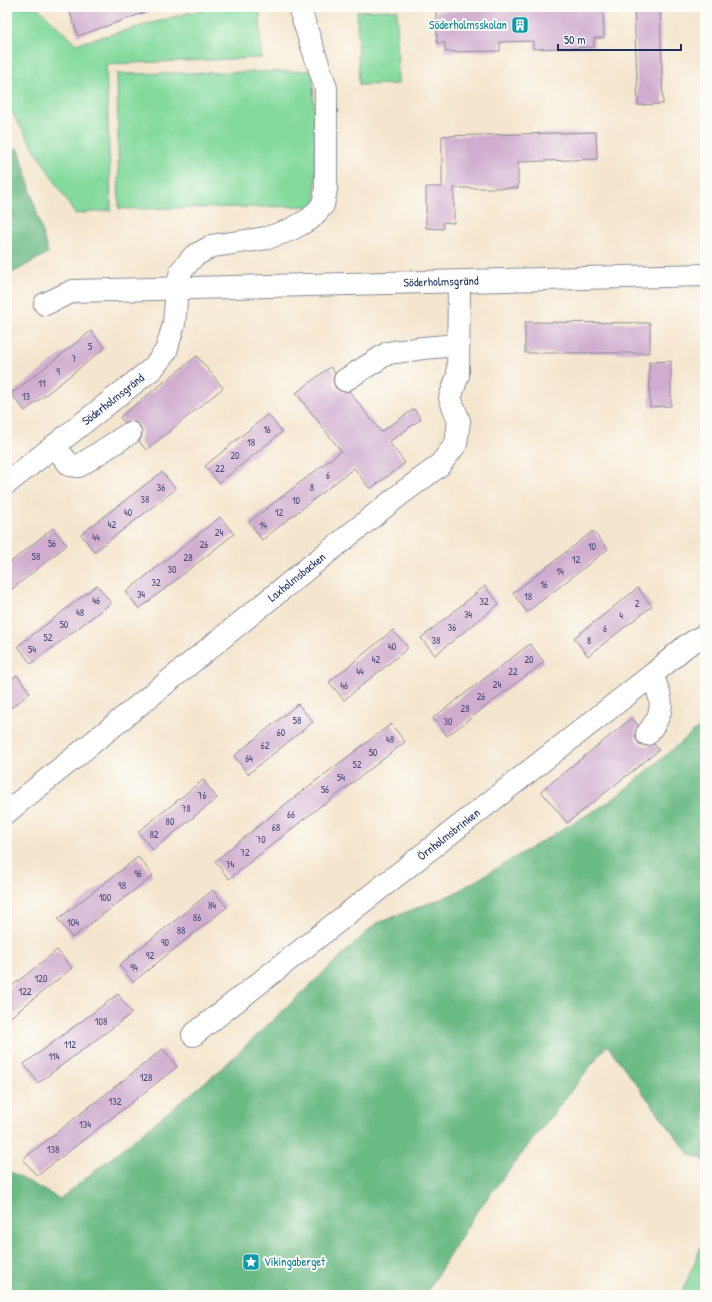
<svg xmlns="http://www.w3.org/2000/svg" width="712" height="1302" font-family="'Patrick Hand',sans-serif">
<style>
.green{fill:#84da9d;stroke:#50847e}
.forest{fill:#6bba84;stroke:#437471}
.building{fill:#d0adcf}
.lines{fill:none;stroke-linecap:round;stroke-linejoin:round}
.minor-casing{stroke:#888a96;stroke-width:24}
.minor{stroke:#fff;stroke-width:22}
.labels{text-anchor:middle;stroke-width:4;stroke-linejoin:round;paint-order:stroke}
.number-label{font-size:10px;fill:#484e7a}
.culture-label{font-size:12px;fill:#0d838f;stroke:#fdfcf7;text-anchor:end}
.street-label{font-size:12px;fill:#1b2f5e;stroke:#fdfcf7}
</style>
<rect width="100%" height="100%" fill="#fdfcf7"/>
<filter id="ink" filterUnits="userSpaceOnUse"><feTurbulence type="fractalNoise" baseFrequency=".025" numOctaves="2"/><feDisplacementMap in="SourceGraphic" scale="8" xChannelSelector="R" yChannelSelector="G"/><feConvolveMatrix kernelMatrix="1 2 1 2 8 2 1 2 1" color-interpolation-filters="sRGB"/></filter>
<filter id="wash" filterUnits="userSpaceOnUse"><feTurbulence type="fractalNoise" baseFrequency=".012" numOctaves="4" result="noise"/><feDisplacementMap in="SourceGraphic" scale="16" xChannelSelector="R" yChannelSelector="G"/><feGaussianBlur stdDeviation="0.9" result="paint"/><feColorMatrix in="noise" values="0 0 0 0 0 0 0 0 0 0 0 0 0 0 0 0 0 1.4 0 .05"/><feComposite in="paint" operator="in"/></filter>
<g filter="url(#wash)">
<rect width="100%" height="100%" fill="#f4e6ce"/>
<g class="green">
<polygon points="7,7 37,7 76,44 210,7 260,7 261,58 106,64 111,210 75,214 7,105"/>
<polygon points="397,10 398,84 359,85 357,11"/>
<polygon points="313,71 316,206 119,209 117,74"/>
<polygon points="705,1237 705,1295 681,1295"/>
</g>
<g class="forest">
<polygon points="7,149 19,149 48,253 7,276"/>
<polygon points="703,724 705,725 705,1160 689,1154 607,1045 477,1211 425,1295 7,1295 7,1170 60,1199 219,1071 375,924 453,894 612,800"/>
</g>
<g id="blocks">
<g class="building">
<polygon points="68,7 155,7 155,9 78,36"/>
<polygon points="603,7 604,38 594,38 594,47 533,49 533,41 500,42 500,51 445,52 445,43 437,43 436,11"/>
<polygon points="634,7 660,7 663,104 638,105"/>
<polygon points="596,132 597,159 518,162 518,188 454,188 454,223 443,222 443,229 426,228 426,187 442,187 442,136"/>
<polygon points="525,322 650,323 650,353 525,353"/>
<polygon points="91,331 105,348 25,411 11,394"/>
<polygon points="197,356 223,388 146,450 139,441 141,438 142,433 140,426 135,422 130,421 124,422 120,417"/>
<polygon points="671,361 671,406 650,407 649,362"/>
<polygon points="330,367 335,373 333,380 335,387 340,391 345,392 349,391 381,432 414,409 421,419 389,442 405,463 370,489 354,468 262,540 249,522 341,451 296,393"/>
<polygon points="268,414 282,432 219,483 205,466"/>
<polygon points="162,472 176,489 94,552 81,534"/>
<polygon points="220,517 234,534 139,609 126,592"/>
<polygon points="53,528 67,545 7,593 7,565"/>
<polygon points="593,531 608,549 527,612 513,593"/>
<polygon points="97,585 111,603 31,664 18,646"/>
<polygon points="485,586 499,604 435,655 421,638"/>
<polygon points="638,588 652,606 588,656 574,638"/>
<polygon points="393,630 408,648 344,700 329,682"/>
<polygon points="530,644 544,662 447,736 433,718"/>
<polygon points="17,675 30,693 7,711 7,683"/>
<polygon points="298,704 313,722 248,774 234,756"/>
<polygon points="632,718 638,725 635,733 636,739 639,744 646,746 654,744 659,750 567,823 541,791"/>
<polygon points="391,724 405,742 324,805 323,804 229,879 215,861 292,799"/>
<polygon points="203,780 217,798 153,850 138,832"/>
<polygon points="138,857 153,876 72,938 58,919"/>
<polygon points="213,890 227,907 133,982 119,965"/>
<polygon points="57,950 72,968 7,1020 7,990"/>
<polygon points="118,994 132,1013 38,1083 24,1064"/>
<polygon points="163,1049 177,1067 37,1176 23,1159"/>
</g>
</g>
</g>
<g filter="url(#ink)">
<use href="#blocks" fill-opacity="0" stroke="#888a96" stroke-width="1"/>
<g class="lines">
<defs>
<g id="minor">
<path id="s1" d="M 45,304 L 73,291 L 705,275"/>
<polyline points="345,380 388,353 423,348 458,345"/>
<polyline points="54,446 70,465 79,466 130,433"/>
<path id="s2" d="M 7,483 L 153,368 L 166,351 L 174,324 L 177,289 L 181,271 L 194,256 L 212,246 L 267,238 L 290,230 L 310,219 L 323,205 L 326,189 L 326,88 L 299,7"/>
<path d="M 647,734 C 666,711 663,701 652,675"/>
<path id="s3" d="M 7,812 L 287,585 L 402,493 L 439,466 L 456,444 L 459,421 L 450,398 L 458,375 L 459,282"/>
<path id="s4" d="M 193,1035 L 652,675 L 686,646 L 705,635"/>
</g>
</defs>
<use href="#minor" class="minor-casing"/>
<use href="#minor" class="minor"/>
</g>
</g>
<defs>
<symbol id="building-square" viewBox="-11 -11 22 22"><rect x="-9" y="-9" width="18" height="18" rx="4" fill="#0f9aa8" stroke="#fdfcf7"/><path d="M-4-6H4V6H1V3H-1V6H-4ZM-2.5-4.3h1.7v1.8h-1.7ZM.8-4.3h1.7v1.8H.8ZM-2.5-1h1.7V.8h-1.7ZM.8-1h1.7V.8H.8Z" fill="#fff"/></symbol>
<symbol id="sight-square" viewBox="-11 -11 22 22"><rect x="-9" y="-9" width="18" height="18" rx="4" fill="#0f9aa8" stroke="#fdfcf7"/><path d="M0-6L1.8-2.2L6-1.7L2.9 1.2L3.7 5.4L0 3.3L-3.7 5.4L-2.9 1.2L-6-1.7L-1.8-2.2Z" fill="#fff"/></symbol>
</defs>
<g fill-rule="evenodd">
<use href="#building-square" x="510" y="15" width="20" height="20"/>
<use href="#sight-square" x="241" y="1252" width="20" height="20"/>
</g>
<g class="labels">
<g class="number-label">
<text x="90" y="350">5</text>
<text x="74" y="362">7</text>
<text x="58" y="375">9</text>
<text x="42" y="387">11</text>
<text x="26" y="400">13</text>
<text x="267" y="433">16</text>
<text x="251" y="446">18</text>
<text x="235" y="459">20</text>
<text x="220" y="472">22</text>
<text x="328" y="479">6</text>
<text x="161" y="491">36</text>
<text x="312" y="491">8</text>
<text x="145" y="503">38</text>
<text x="296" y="504">10</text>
<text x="128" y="516">40</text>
<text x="279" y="516">12</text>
<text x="112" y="528">42</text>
<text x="263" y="529">14</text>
<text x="219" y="536">24</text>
<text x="96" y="541">44</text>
<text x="52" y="547">56</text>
<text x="204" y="548">26</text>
<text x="592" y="550">10</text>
<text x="36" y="560">58</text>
<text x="188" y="561">28</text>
<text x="576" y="563">12</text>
<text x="172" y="573">30</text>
<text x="560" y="575">14</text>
<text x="156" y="586">32</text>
<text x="544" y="588">16</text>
<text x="141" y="598">34</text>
<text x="528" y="600">18</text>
<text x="96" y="604">46</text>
<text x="484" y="605">32</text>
<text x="637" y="607">2</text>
<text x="80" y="616">48</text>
<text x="468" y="618">34</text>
<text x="621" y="619">4</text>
<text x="64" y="628">50</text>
<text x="452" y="631">36</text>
<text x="605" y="632">6</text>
<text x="48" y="641">52</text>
<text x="436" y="644">38</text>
<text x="589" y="644">8</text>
<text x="392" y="650">40</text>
<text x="32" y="653">54</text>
<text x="376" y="663">42</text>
<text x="529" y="663">20</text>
<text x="360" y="675">44</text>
<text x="513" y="675">22</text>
<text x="497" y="688">24</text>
<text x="344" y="689">46</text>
<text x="481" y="700">26</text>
<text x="465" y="712">28</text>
<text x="297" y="724">58</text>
<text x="448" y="725">30</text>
<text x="281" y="736">60</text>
<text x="390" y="743">48</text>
<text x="265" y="749">62</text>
<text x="373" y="756">50</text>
<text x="249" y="762">64</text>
<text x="357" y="768">52</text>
<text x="341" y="781">54</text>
<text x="325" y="793">56</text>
<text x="202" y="799">76</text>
<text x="186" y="812">78</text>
<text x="291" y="818">66</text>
<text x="170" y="825">80</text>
<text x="276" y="831">68</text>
<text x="154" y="838">82</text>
<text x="261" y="843">70</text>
<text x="245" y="856">72</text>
<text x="230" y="868">74</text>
<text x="138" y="877">96</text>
<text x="122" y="889">98</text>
<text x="105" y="901">100</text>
<text x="212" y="909">84</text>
<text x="197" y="921">86</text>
<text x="73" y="926">104</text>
<text x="181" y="934">88</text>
<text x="165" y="946">90</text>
<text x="150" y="959">92</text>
<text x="134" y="971">94</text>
<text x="41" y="982">120</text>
<text x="25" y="995">122</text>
<text x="101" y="1025">108</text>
<text x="70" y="1048">112</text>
<text x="54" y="1060">114</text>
<text x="146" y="1081">128</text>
<text x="115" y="1105">132</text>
<text x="85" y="1128">134</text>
<text x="53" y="1153">138</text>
</g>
<g class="culture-label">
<text x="507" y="29">Söderholmsskolan</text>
<text x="264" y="1266" text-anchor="start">Vikingaberget</text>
</g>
<g class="street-label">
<text dy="4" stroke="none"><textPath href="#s1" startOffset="399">Söderholmsgränd</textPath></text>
<text dy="4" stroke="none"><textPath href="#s2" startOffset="135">Söderholmsgränd</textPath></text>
<text dy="4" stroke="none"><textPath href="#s3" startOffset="373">Laxholmsbacken</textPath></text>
<text dy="4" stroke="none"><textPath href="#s4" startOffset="325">Örnholmsbrinken</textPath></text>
</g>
</g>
<rect width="712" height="1302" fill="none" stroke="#fdfcf7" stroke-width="24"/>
<path d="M558 44v6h123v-6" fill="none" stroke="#1b2f5e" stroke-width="2"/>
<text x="564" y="44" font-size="12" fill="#1b2f5e" stroke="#fdfcf7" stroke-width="3" paint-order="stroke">50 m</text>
</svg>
